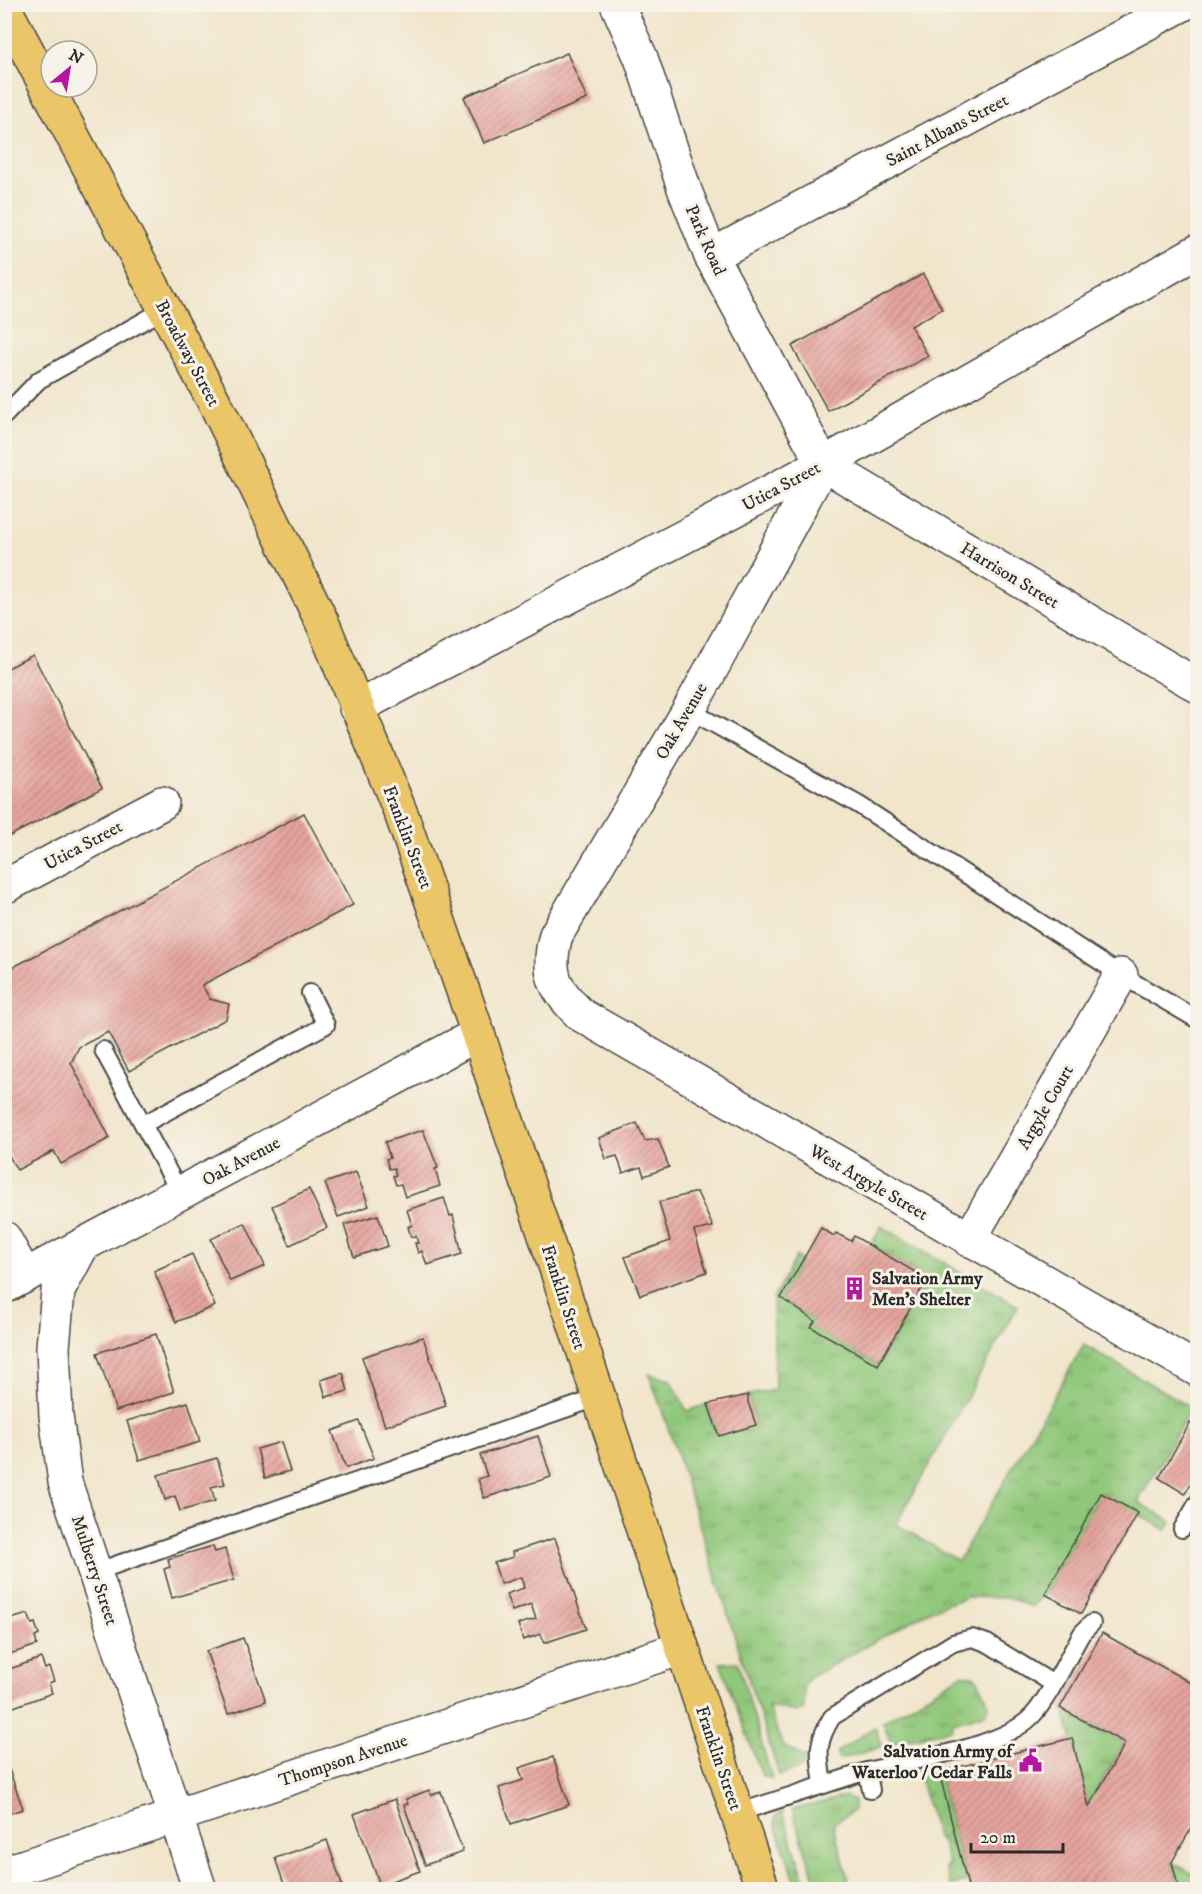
<svg xmlns="http://www.w3.org/2000/svg" width="1202" height="1894" font-family="'IM FELL DW Pica',serif">
<style>
.grass{fill:url(#grass-tufts);stroke:#5e7952;stroke-width:1.5}
.building{fill:url(#building-hatch)}
.lines{fill:none;stroke-linecap:round;stroke-linejoin:round}
.service-casing{stroke:#494743;stroke-width:20}
.minor-casing{stroke:#494743;stroke-width:36}
.primary-casing{stroke:#494743;stroke-width:36}
.service{stroke:#fff;stroke-width:16}
.minor{stroke:#fff;stroke-width:33}
.primary{stroke:#eac669;stroke-width:33}
.labels{text-anchor:middle;stroke-width:6;stroke-linejoin:round;paint-order:stroke}
.street-label{font-size:18px;fill:#2b2b2b;stroke:#f7f3e8}
.poi-label{font-size:18px;font-weight:bold;fill:#2b2b2b;stroke:#f7f3e8;text-anchor:start}
</style>
<defs>
<pattern id="grass-tufts" width="24" height="20" patternUnits="userSpaceOnUse" patternTransform="scale(1.5)"><rect width="24" height="20" fill="#90c77a"/><path d="M3 7l-1-3M5 7V3M7 7l1-3M15 17l-1-3M17 17v-4M19 17l1-3" fill="none" stroke="#76a264"/></pattern>
<pattern id="building-hatch" width="6" height="6" patternUnits="userSpaceOnUse" patternTransform="scale(1.5)"><rect width="6" height="6" fill="#e6a49e"/><path d="M-1 1l2-2M0 6l6-6M5 7l2-2" fill="none" stroke="#bb8681"/></pattern>
</defs>
<rect width="100%" height="100%" fill="#f7f3e8"/>
<filter id="ink" filterUnits="userSpaceOnUse"><feTurbulence type="fractalNoise" baseFrequency=".0167" numOctaves="2"/><feDisplacementMap in="SourceGraphic" scale="12" xChannelSelector="R" yChannelSelector="G"/><feConvolveMatrix kernelMatrix="1 2 1 2 8 2 1 2 1" color-interpolation-filters="sRGB"/></filter>
<filter id="wash" filterUnits="userSpaceOnUse"><feTurbulence type="fractalNoise" baseFrequency=".008" numOctaves="4" result="noise"/><feDisplacementMap in="SourceGraphic" scale="24" xChannelSelector="R" yChannelSelector="G"/><feGaussianBlur stdDeviation="1.35" result="paint"/><feColorMatrix in="noise" values="0 0 0 0 0 0 0 0 0 0 0 0 0 0 0 0 0 1.4 0 .05"/><feComposite in="paint" operator="in"/></filter>
<g filter="url(#wash)">
<rect width="100%" height="100%" fill="#f1e5cb"/>
<g class="grass">
<polygon points="881,1226 1018,1306 896,1524 958,1561 1084,1345 1197,1411 1197,1425 1186,1418 1138,1502 1172,1522 1166,1530 1101,1493 1045,1594 1031,1607 1009,1598 967,1597 931,1610 809,1678 804,1685 804,1709 797,1712 768,1706 783,1746 807,1758 802,1768 779,1775 672,1439 649,1374 671,1380 687,1411 708,1404 719,1435 756,1425 748,1395 775,1390 773,1299 796,1256 802,1262 781,1298 815,1321 812,1327 878,1365 927,1279 871,1246"/>
<polygon points="738,1662 772,1779 762,1776 720,1663"/>
<path d="M 962,1674 L 976,1677 C 982,1688 991,1701 987,1713 L 953,1723 L 952,1729 L 891,1744 L 883,1722 Z"/>
<polygon points="1064,1710 1125,1743 1088,1804"/>
<polygon points="875,1727 882,1747 842,1759 838,1758 837,1752"/>
<polygon points="936,1764 967,1882 951,1886 945,1868 949,1866 941,1840 938,1840 917,1769"/>
<polygon points="847,1796 854,1801 854,1810 833,1824 851,1889 818,1889 792,1810"/>
<polygon points="782,1811 808,1889 798,1889 775,1823 775,1817"/>
<polygon points="1172,1862 1197,1876 1197,1889 1179,1889"/>
</g>
<g id="blocks">
<g class="building">
<polygon points="567,53 587,99 484,143 464,97"/>
<polygon points="923,274 942,309 911,326 928,356 828,411 792,346"/>
<polygon points="33,655 102,788 4,839 4,670"/>
<polygon points="304,813 353,905 202,985 210,999 229,1004 226,1019 129,1071 108,1032 79,1047 71,1063 110,1138 61,1164 54,1151 17,1170 4,1147 4,972"/>
<polygon points="637,1123 645,1141 658,1139 669,1167 644,1176 641,1167 623,1173 617,1156 606,1159 599,1138"/>
<polygon points="423,1130 438,1168 435,1169 440,1186 405,1197 401,1184 396,1185 393,1176 396,1175 394,1168 389,1169 386,1159 390,1158 385,1142"/>
<polygon points="356,1172 369,1206 338,1217 325,1183"/>
<polygon points="309,1189 327,1228 290,1245 272,1206"/>
<polygon points="697,1192 713,1227 694,1231 707,1272 640,1295 625,1257 670,1241 659,1202"/>
<polygon points="444,1198 450,1216 453,1215 462,1254 427,1265 422,1251 418,1253 415,1243 418,1243 416,1236 411,1237 408,1227 412,1225 407,1210"/>
<polygon points="378,1215 388,1246 354,1257 344,1225"/>
<polygon points="245,1223 265,1266 230,1281 211,1239"/>
<polygon points="821,1228 834,1236 836,1233 851,1241 854,1236 927,1279 878,1365 811,1327 815,1321 781,1298"/>
<polygon points="192,1254 215,1306 176,1322 154,1271"/>
<polygon points="156,1334 174,1392 116,1411 97,1353"/>
<polygon points="423,1337 446,1406 385,1426 362,1357"/>
<polygon points="343,1373 348,1391 326,1397 321,1380"/>
<polygon points="748,1395 748,1402 756,1425 719,1436 708,1404"/>
<polygon points="188,1402 200,1442 139,1460 127,1421"/>
<polygon points="359,1421 374,1458 346,1468 332,1431"/>
<polygon points="1190,1423 1198,1427 1198,1470 1185,1494 1159,1478"/>
<polygon points="538,1436 551,1477 484,1498 478,1479 487,1476 480,1455"/>
<polygon points="281,1442 290,1471 265,1478 257,1449"/>
<polygon points="217,1458 225,1484 211,1487 215,1501 180,1511 175,1496 165,1500 158,1475"/>
<polygon points="1101,1493 1138,1513 1081,1614 1045,1594"/>
<polygon points="555,1538 586,1629 544,1643 541,1634 523,1640 518,1624 536,1619 531,1604 512,1611 506,1594 524,1588 521,1577 501,1584 494,1563 513,1557 512,1552"/>
<polygon points="213,1546 215,1552 225,1549 234,1580 172,1598 164,1569 170,1567 168,1559"/>
<polygon points="28,1614 32,1624 35,1623 39,1635 35,1637 37,1645 4,1656 4,1621"/>
<polygon points="1102,1633 1198,1687 1198,1816 1172,1862 1179,1890 969,1890 939,1772 1072,1738 1089,1807 1125,1743 1060,1708"/>
<polygon points="243,1638 266,1701 228,1714 206,1651"/>
<polygon points="41,1658 45,1669 49,1667 54,1681 49,1683 52,1693 11,1708 4,1690 4,1671"/>
<polygon points="4,1755 23,1809 4,1815"/>
<polygon points="553,1757 569,1805 511,1824 499,1788 523,1780 519,1768"/>
<polygon points="429,1790 431,1795 441,1792 463,1852 425,1865 404,1805 408,1804 406,1799"/>
<polygon points="395,1799 420,1871 380,1885 354,1814"/>
<polygon points="327,1840 342,1885 328,1890 286,1890 275,1858"/>
</g>
</g>
</g>
<g filter="url(#ink)">
<use href="#blocks" fill-opacity="0" stroke="#494743" stroke-width="1.5"/>
<g class="lines">
<defs>
<g id="service">
<polyline points="4,416 39,380 165,309"/>
<polyline points="689,710 859,805 1121,975 1198,1020"/>
<polyline points="103,1050 180,1193"/>
<polyline points="144,1124 326,1025 310,993"/>
<polyline points="1182,1529 1198,1502"/>
<polyline points="95,1572 597,1398"/>
<path d="M 867,1771 C 909,1761 1003,1747 1032,1716 C 1048,1700 1069,1655 1082,1633 L 1092,1623"/>
<path d="M 823,1785 C 819,1754 815,1745 832,1717 L 953,1643 L 972,1638 L 987,1643 L 1052,1683"/>
<polyline points="737,1813 867,1771 871,1790"/>
</g>
<g id="minor">
<polyline points="617,4 641,58 685,191 711,256 823,464"/>
<polyline points="711,256 1183,4"/>
<path d="M 823,464 L 689,710 L 556,935 C 546,972 553,988 581,1015 L 1198,1370"/>
<polyline points="823,464 1198,686"/>
<polyline points="356,708 823,464 1198,251"/>
<polyline points="4,887 162,803"/>
<polyline points="4,1238 25,1276"/>
<polyline points="969,1240 1121,975"/>
<polyline points="82,1246 58,1291 53,1347 56,1416 65,1482 200,1890"/>
<polyline points="4,1287 478,1034"/>
<polyline points="4,1873 682,1648"/>
</g>
<polyline id="primary" points="4,7 218,409 323,624 402,816 478,1034 763,1890"/>
</defs>
<use href="#service" class="service-casing"/>
<use href="#minor" class="minor-casing"/>
<use href="#primary" class="primary-casing"/>
<use href="#service" class="service"/>
<use href="#minor" class="minor"/>
<use href="#primary" class="primary"/>
</g>
</g>
<defs>
<symbol id="building-bare" viewBox="-9 -9 18 18"><path d="M-4-6H4V6H1V3H-1V6H-4ZM-2.5-4.3h1.7v1.8h-1.7ZM.8-4.3h1.7v1.8H.8ZM-2.5-1h1.7V.8h-1.7ZM.8-1h1.7V.8H.8Z" fill="#b5179e" stroke="#f7f3e8" stroke-width="2.5" paint-order="stroke"/></symbol>
<symbol id="civic-bare" viewBox="-9 -9 18 18"><path d="M-.6-6.5H3V-4.5H.6V-3L4-1V1h2V6H-6V1h2V-1L-.6-3ZM-1.2 2.5V6h2.4V2.5Z" fill="#b5179e" stroke="#f7f3e8" stroke-width="2.5" paint-order="stroke"/></symbol>
</defs>
<g fill-rule="evenodd">
<use href="#building-bare" x="838" y="1272" width="33" height="33"/>
<use href="#civic-bare" x="1014" y="1744" width="33" height="33"/>
</g>
<g class="labels">
<g class="street-label">
<text transform="translate(947 130) rotate(-28)" y="6">Saint Albans Street</text>
<text transform="translate(706 240) rotate(66)" y="6">Park Road</text>
<text transform="translate(188 353) rotate(62)" y="6">Broadway Street</text>
<text transform="translate(781 486) rotate(-28)" y="6">Utica Street</text>
<text transform="translate(1010 575) rotate(31)" y="6">Harrison Street</text>
<text transform="translate(681 721) rotate(-60)" y="6">Oak Avenue</text>
<text transform="translate(408 837) rotate(69)" y="6">Franklin Street</text>
<text transform="translate(83 845) rotate(-28)" y="6">Utica Street</text>
<text transform="translate(1045 1107) rotate(-60)" y="6">Argyle Court</text>
<text transform="translate(241 1161) rotate(-28)" y="6">Oak Avenue</text>
<text transform="translate(869 1182) rotate(30)" y="6">West Argyle Street</text>
<text transform="translate(564 1297) rotate(72)" y="6">Franklin Street</text>
<text transform="translate(95 1570) rotate(72)" y="6">Mulberry Street</text>
<text transform="translate(719 1758) rotate(71)" y="6">Franklin Street</text>
<text transform="translate(343 1760) rotate(-18)" y="6">Thompson Avenue</text>
</g>
<g class="poi-label">
<text x="872" y="1284">Salvation Army<tspan x="872" dy="21">Men's Shelter</tspan></text>
<text x="1012" y="1757" text-anchor="end">Salvation Army of<tspan x="1012" dy="21">Waterloo / Cedar Falls</tspan></text>
</g>
</g>
<rect width="1202" height="1894" fill="none" stroke="#f7f3e8" stroke-width="24"/>
<g transform="translate(69 69) rotate(30)"><circle r="28" fill="#f7f3e8" stroke="#a5a39c" stroke-width="1.5"/>
<path d="M0-4.5L10 22L0 15L-10 22Z" fill="#b5179e"/>
<text y="-9" font-size="16" font-weight="bold" text-anchor="middle" fill="#2b2b2b">N</text>
</g>
<path d="M971 1843v9h92v-9" fill="none" stroke="#2b2b2b" stroke-width="3"/>
<text x="980" y="1843" font-size="18" fill="#2b2b2b" stroke="#f7f3e8" stroke-width="4.5" paint-order="stroke">20 m</text>
</svg>
